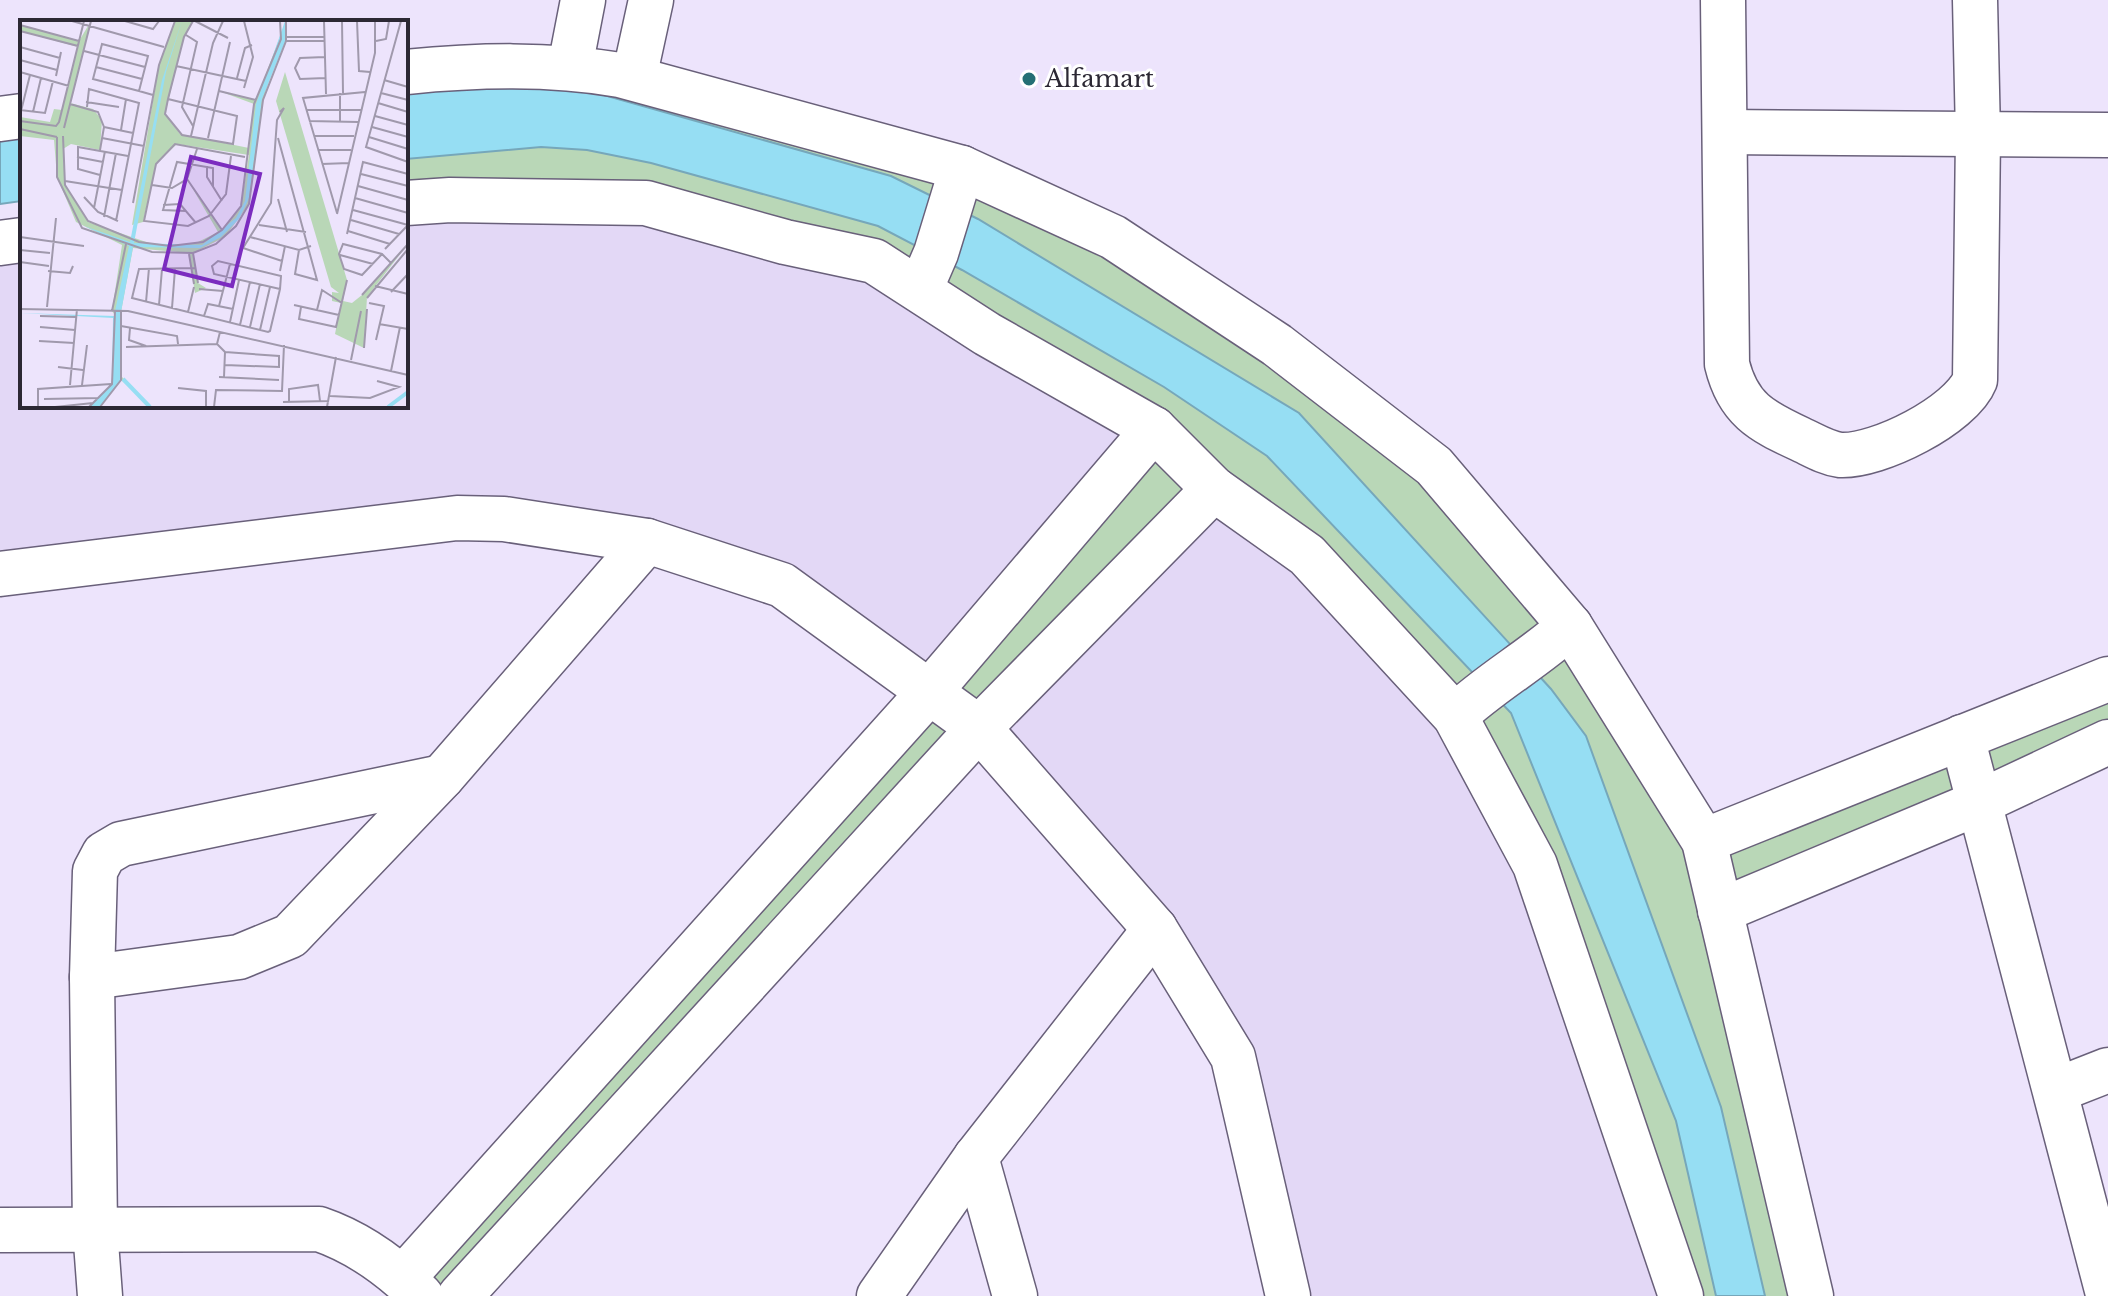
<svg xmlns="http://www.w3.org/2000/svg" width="2108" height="1296" font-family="'Libre Baskerville',serif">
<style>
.built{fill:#e3d8f6}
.green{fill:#b9d7b7}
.water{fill:#96def3;stroke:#76a7ba;stroke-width:2}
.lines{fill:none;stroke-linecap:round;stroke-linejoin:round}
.minor-casing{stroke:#69607a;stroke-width:47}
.minor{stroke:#fff;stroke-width:44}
.poi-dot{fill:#246f74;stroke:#fff;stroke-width:3}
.labels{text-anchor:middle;stroke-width:6;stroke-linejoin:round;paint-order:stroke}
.poi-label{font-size:24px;fill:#2c2834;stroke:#fff;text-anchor:start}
.inset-river{fill:none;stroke:#96def3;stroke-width:4}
.inset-road{fill:none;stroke:#a099ac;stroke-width:2}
.view{fill:#7b2cbf;fill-opacity:0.15;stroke:#7b2cbf;stroke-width:4}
.inset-edge{fill:none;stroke:#2c2834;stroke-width:4}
</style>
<rect width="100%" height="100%" fill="#ede4fc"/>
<g class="built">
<polygon points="406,203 646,203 874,261 1154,429 931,690 782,585 457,518 0,574 0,243 22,240 22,406 406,406"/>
<polygon points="1214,489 1455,716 1681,1296 1288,1296 1233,1057 979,728"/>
</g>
<polygon class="green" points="570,67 1011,189 1434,466 1704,841 2108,679 2108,743 1720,911 1811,1296 1681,1296 1455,716 1214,489 460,1296 403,1278 1154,429 920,290 646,203 406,203 406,72"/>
<g class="water">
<polygon points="473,87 586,90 891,176 978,219 1299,413 1551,689 1586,736 1721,1107 1765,1296 1716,1296 1676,1121 1511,713 1267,456 1164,387 962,270 878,226 651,163 587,150 541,147 406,159 406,94"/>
<polygon points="22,138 22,201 0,204 0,140"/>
</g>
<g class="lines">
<defs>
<g id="minor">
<path d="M 1723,0 L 1727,364 C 1738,409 1761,421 1800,439 C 1813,445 1826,453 1840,455 C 1878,457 1961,415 1975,380 L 1978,135 L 1975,0"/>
<polyline points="570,67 583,0"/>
<path d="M 406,72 C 478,65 548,63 620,75 L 962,168 L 1113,237 L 1277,345 L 1434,466 L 1570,626 L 1704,841 L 1811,1296"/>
<polyline points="634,78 651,0"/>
<polyline points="0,119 22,116"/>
<polyline points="1725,132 2108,135"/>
<polyline points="406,203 450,200 646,203 785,242 874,261 987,334 1154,429 1214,489 1307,555 1455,716 1535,865 1681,1296"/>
<polyline points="0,243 22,240"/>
<polyline points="920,290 936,253 962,168"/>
<polyline points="0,574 457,518 504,519 647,541 782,585 979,728 1155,929 1233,1057 1288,1296"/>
<path d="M 1455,716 C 1491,682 1534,659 1570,626"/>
<polyline points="1962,737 2108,1294"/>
<polyline points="1704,841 2108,679"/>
<polyline points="1720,911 1978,803 2108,742"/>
<polyline points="92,977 239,957 290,936 442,777 647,541"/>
<polyline points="2057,1090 2108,1070"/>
<polyline points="976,1157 1015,1296"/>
<path d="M 0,1230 L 319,1229 C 357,1242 392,1267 421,1296"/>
<polyline points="403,1278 931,690 1154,429"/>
<polyline points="100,1296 95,1229 92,977 95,871 104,854 121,844 442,777"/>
<polyline points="460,1296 979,728 1214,489"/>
<polyline points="879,1296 976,1157 1155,929"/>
</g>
</defs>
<use href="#minor" class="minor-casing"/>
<use href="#minor" class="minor"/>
</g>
<circle class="poi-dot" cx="1029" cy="79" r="8"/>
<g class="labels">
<g class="poi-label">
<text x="1045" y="87">Alfamart</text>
</g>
</g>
<g transform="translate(20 20)">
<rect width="388" height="388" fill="#ede4fc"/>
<path d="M 71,1 L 50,83 L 73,89 L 82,100 L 80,130 L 51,124 L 43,129 L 45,165 L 68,202 L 132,224 L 174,224 L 198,212 L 167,159 L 202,209 L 221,186 L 229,135 L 157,124 L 136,144 L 123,202 L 112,205 L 139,45 L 155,1 L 173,1 L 164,17 L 145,94 L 160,114 L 229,128 L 234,84 L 199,71 L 236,80 L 266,1 L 243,80 L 229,184 L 205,217 L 173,233 L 178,263 L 186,268 L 175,273 L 169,233 L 113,228 L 101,292 L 102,357 L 132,387 L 101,360 L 99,301 L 92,291 L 102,225 L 56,202 L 37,157 L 34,120 L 0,116 L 0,97 L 30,102 L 34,89 L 42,90 L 58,27 L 0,11 L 0,5 L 59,21 ZM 265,52 L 327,260 L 323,281 L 332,283 L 342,275 L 388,224 L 347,277 L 344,328 L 315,314 L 321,283 L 312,281 L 312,272 L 319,273 L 311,267 L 256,81 Z" fill="#b9d7b7"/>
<path d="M 162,1 L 146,52 L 114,223 L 182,225 L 216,198 L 225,181 L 236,84 L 265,1 L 265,22 L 242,79 L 229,178 L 219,199 L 201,217 L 180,228 L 113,227 L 101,292 L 101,360 L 80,387 L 69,387 L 92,364 L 93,298 L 0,293 L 94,296 L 109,226 L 64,206 L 110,222 L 142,60 Z" fill="#96def3"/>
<path class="inset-river" d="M 103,359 L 130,387M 368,387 L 388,372"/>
<path class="inset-road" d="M 52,1 L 144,27M 105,1 L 133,9 L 139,1M 175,1 L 208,18M 304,1 L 306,74M 322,1 L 323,73M 337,1 L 339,51 L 350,52M 381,1 L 346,127 L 388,142M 0,5 L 59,21M 0,11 L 58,26M 166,15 L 177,22 L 162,87 L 173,106M 267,17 L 305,17M 266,21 L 305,21M 356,21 L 366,19 L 369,1M 0,27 L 40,38M 64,31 L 125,47M 305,37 L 280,38 L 275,48 L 280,59 L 306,58M 0,40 L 37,50M 156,46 L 226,61M 76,47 L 122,59M 0,52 L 49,66M 36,56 L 41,32M 217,58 L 225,28 L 232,25M 364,60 L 388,67M 224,68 L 233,37 L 224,1M 119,71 L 128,36 L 82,24 L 73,59 L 119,71 L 133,75M 199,71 L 236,80M 361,73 L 388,80M 148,79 L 217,96 L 213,124 L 162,115 L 145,94 L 148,79 L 164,17 L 173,1M 66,82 L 99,87M 358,83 L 388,92M 50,84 L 78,92 L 84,107 L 80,130M 67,87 L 69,69 L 119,83 L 96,201M 0,90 L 25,93 L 33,61M 286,90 L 341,90M 1,91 L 10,55M 13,92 L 21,58M 260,92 L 264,88 L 257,100 L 251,183 L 223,228 L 262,241M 355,96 L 388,105M 0,101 L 36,106 L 39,102 L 64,1M 289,101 L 338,102M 320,102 L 320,73M 84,107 L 113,113M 352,107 L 388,117M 44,108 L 71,1M 0,109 L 37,117M 101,110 L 106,79M 43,116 L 45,165 L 68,201 L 119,222 L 150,226 L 183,222 L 202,210 L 221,186 L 234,84 L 261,19 L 260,1M 171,116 L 193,23 L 203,1M 295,116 L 334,116M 37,117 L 37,157 L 62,208 L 132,232 L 173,233 L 196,224 L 216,206 L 229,184 L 243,80 L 266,21 L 266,1M 349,117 L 388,129M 82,118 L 124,126M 188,118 L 210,22M 258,118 L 297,260 L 275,254 L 279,230M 298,130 L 331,130M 211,136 L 206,174 L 189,196 L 168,206 L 124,201 L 136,144 L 155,124 L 225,137M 57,137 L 83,142M 302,144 L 329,143M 187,146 L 187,157 L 202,181M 341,154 L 388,166M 80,155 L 58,149 L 58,127 L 108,136M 167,159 L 202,210M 45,161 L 102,170M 132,165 L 152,168 L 167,159 L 177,129M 338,166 L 388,180M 64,177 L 78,192 L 98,201M 335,178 L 388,193M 258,179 L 267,212M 113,183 L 139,45 L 155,1M 143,185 L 160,184 L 176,203M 74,188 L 85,131M 333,190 L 388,205M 166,191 L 143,190 L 157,142 L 193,148 L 193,167M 317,193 L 283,78 L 345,72M 317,194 L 355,33 L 355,1M 84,197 L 96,133M 331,200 L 379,214M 239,205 L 286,212M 328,211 L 370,224M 327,214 L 343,142 L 388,154M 0,217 L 64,226M 230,217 L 279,230 L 291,226M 365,229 L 388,205M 0,230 L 30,233M 173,233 L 178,263M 169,234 L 174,264M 362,234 L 342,255 L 324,249 L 319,234 L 323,224 L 362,234 L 371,243M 320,235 L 353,244M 0,242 L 29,246M 175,248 L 119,249 L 112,278 L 248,312 L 250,311 L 260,269 L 261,256 L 198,241 L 192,246 L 194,254 L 260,269M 28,251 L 50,253 L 53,246M 260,251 L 265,226M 355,266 L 388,274M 179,269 L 203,271M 371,272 L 388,254M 342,275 L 388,224M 347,278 L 388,229M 126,282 L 129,248M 349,283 L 364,286 L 356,320M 139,285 L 142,249M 274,285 L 319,295M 199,286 L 210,244M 27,287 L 36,198M 281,287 L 279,299 L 316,307 L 327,260M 152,288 L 155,249M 0,289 L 108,291 L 388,355M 297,290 L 302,270 L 322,283M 92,291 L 106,224M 168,292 L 174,267M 20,296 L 56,297M 184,296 L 188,284 L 213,289M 210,302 L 219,260M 359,304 L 388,309M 220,305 L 230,262M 101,306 L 157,316 L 158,324M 20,307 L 55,310M 230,307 L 240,264M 110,308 L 109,320 L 126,326M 240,310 L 250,267M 200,312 L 197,324 L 205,332 L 204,357M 19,321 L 54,323M 106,327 L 197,324M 344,328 L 347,289M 331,340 L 341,291M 205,345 L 259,347 L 259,336 L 205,332M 38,347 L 63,350M 371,351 L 380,307M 199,357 L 259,360M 50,365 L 57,289M 62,365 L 67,325M 158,368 L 186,371 L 186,387M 310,376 L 350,378 L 379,367 L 357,361M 24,379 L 79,378M 269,381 L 269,369 L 298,365 L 300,381M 263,382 L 309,381M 18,387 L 18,369 L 91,364M 35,387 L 73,383M 69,387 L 92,364 L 95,291M 80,387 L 101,360 L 101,292M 194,387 L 196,370 L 262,371 L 264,325M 307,387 L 316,337"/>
<path class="view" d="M 171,137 L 240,154 L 212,266 L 144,249 Z"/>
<rect width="388" height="388" class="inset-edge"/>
</g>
</svg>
